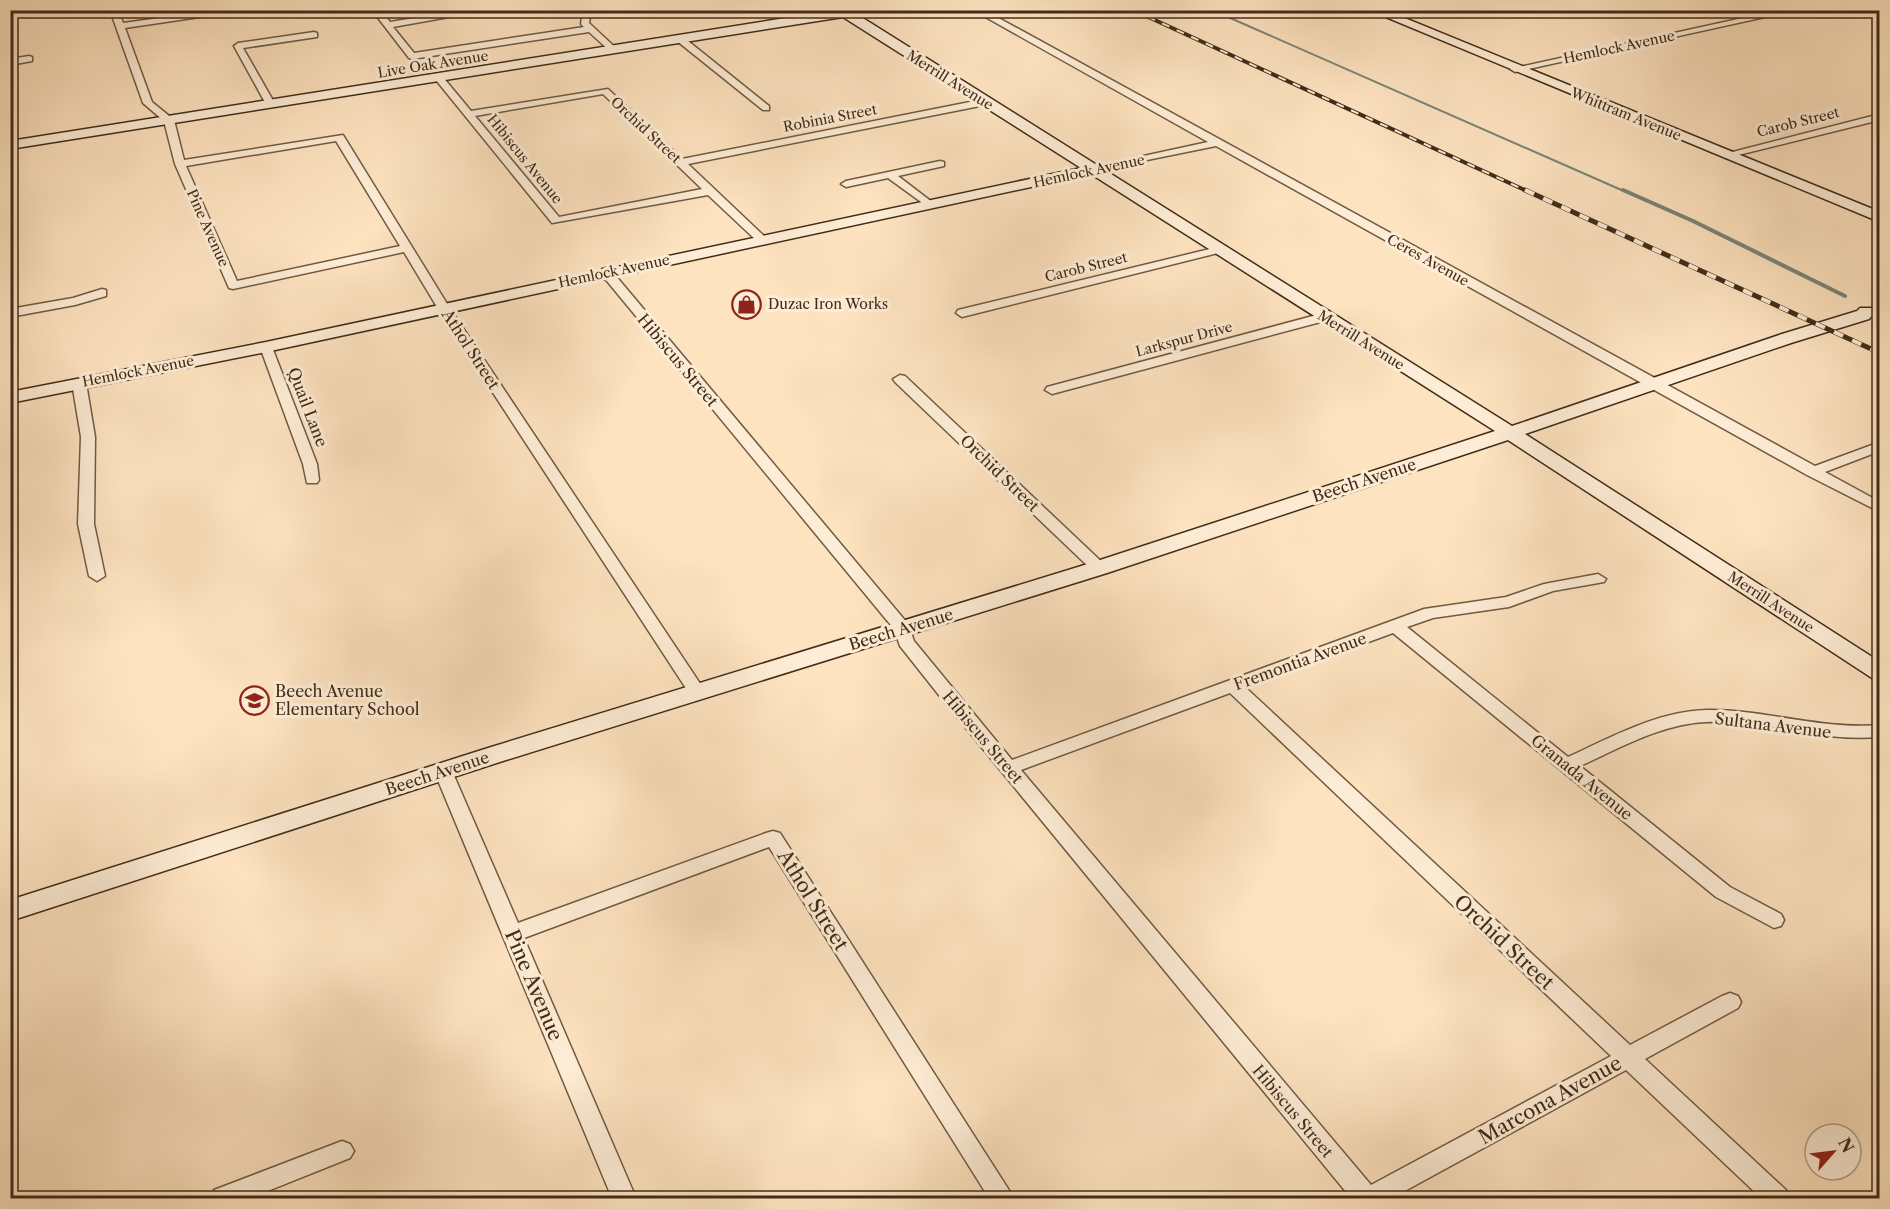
<svg xmlns="http://www.w3.org/2000/svg" width="1890" height="1209" font-family="'Libre Caslon Text',serif">
<style>
.lines{fill:none;stroke-linecap:round;stroke-linejoin:round}
.stream-far1{stroke:#7a8477;stroke-width:2}
.stream{stroke:#7a8477;stroke-width:4}
.street-casing{stroke:#705a42;stroke-width:3}
.secondary-casing{stroke:#402c18;stroke-width:3}
.street{fill:#feedd6;fill-rule:evenodd}
.secondary{fill:#feedd6;fill-rule:evenodd}
.rail-far1-casing{stroke:#402c18;stroke-width:4}
.rail-casing{stroke:#402c18;stroke-width:5}
.rail-far1{stroke:#feedd6;stroke-width:2;stroke-dasharray:8;stroke-linecap:butt}
.rail{stroke:#feedd6;stroke-width:4;stroke-dasharray:10;stroke-linecap:butt}
.labels{text-anchor:middle;stroke-width:6;stroke-linejoin:round;paint-order:stroke}
.far-street-label{font-size:14px;fill:#402c18;stroke:#feedd6}
.far-poi-label{font-size:14px;fill:#402c18;stroke:#feedd6;text-anchor:start}
.street-label{font-size:16px;fill:#402c18;stroke:#feedd6}
.poi-label{font-size:16px;fill:#402c18;stroke:#feedd6;text-anchor:start}
.near-street-label{font-size:20px;fill:#402c18;stroke:#feedd6}
</style>
<rect width="100%" height="100%" fill="#fee3c0"/>
<filter id="stains"><feTurbulence type="fractalNoise" baseFrequency=".00333" numOctaves="4"/><feColorMatrix values="0 0 0 0 .2 0 0 0 0 .09 0 0 0 0 .02 0 0 0 .5 -.17"/></filter>
<radialGradient id="worn" r=".72"><stop offset=".6" stop-color="#630" stop-opacity="0"/><stop offset="1" stop-color="#630" stop-opacity=".3"/></radialGradient>
<g class="lines">
<polyline class="stream-far1" points="1212,10 1626,192"/>
<polyline class="stream" points="1623,190 1693,221 1845,296"/>
<defs>
<g id="street">
<path d="M 110,10 L 118,10 L 123,23 L 220,10 L 247,10 L 125,28 L 152,102 L 174,120 L 184,160 L 343,135 L 449,307 L 703,688 L 706,692 L 703,696 L 691,696 L 437,307 L 404,252 L 233,289 L 229,288 L 175,164 L 164,121 L 143,103 ZM 336,141 L 400,246 L 237,281 L 186,166 Z"/>
<polygon points="372,10 381,10 390,22 464,10 488,10 393,27 414,53 584,27 581,24 582,17 586,14 590,17 589,23 618,50 611,52 589,32 412,59 409,58"/>
<polygon points="844,10 863,10 841,15 840,13"/>
<polygon points="973,10 984,10 1815,466 1880,442 1880,451 1825,472 1880,502 1880,512 1807,475 1216,146 1088,172 1088,168 1208,142"/>
<polygon points="1779,10 1797,10 1515,72 1510,69"/>
<polygon points="314,32 317,33 317,37 243,48 275,104 267,106 234,46 238,43"/>
<polygon points="677,37 683,37 769,106 769,110 763,110 677,41"/>
<polygon points="29,56 32,57 32,61 10,65 10,59"/>
<path d="M 439,75 L 442,76 L 471,111 L 608,89 L 682,159 L 985,99 L 990,102 L 985,105 L 688,164 L 765,237 L 765,241 L 757,241 L 708,195 L 552,223 L 436,80 L 434,78 ZM 603,94 L 702,189 L 559,217 L 475,116 Z"/>
<polygon points="1880,114 1880,120 1726,158 1721,155"/>
<polygon points="940,161 944,162 944,166 898,176 932,202 934,204 928,207 888,178 846,187 841,184 846,181"/>
<polygon points="1218,247 1222,248 1222,252 962,317 956,313 958,310"/>
<path d="M 606,268 L 610,269 L 908,624 L 914,641 L 1012,760 L 1424,609 L 1506,597 L 1544,584 L 1598,574 L 1606,579 L 1604,582 L 1553,591 L 1509,607 L 1433,618 L 1407,627 L 1568,757 C 1612,737 1658,711 1707,710 C 1765,709 1820,730 1880,725 L 1880,737 C 1817,742 1765,720 1706,722 C 1661,724 1620,748 1580,766 L 1730,887 L 1781,914 L 1784,920 L 1781,926 L 1774,928 L 1716,897 L 1393,633 L 1245,687 L 1630,1045 L 1722,996 L 1730,993 L 1738,996 L 1741,1002 L 1738,1008 L 1645,1059 L 1786,1190 L 1789,1198 L 1761,1198 L 1626,1070 L 1392,1198 L 1351,1198 L 942,699 L 900,646 L 894,629 L 602,275 L 602,269 ZM 1230,693 L 1611,1056 L 1371,1185 L 1021,770 Z"/>
<polygon points="102,289 106,290 106,296 75,305 10,317 10,309 73,298"/>
<polygon points="1324,313 1330,317 1328,320 1052,394 1045,390 1047,387"/>
<polygon points="266,343 272,347 317,464 319,480 317,483 307,483 303,464 260,347"/>
<polygon points="900,375 905,376 1105,565 1107,568 1105,571 1093,571 895,382 893,379"/>
<polygon points="79,379 86,383 95,437 94,524 105,576 97,581 89,576 78,524 81,437 72,383"/>
<polygon points="443,765 450,766 452,771 518,923 766,833 773,831 780,833 1014,1198 989,1198 769,847 524,938 636,1198 612,1198 434,771 436,766"/>
<polygon points="342,1141 350,1144 354,1151 350,1158 250,1198 211,1198 214,1190"/>
</g>
<g id="secondary">
<polygon points="836,10 850,10 1512,426 1782,334 1857,311 1860,308 1872,308 1875,312 1869,319 1791,343 1525,434 1880,662 1880,680 1872,678 1508,440 1107,573 506,760 10,921 10,900 488,748 1091,563 1495,431 1091,174 266,352 10,403 10,392 266,342 1081,168 843,17 10,149 10,141"/>
<polygon points="1369,10 1385,10 1880,212 1880,222"/>
</g>
</defs>
<use href="#street" class="street-casing"/>
<use href="#secondary" class="secondary-casing"/>
<use href="#street" class="street"/>
<use href="#secondary" class="secondary"/>
<defs>
<polyline id="rail-far1" points="1133,10 1529,192"/>
<polyline id="rail" points="1525,190 1880,353"/>
</defs>
<use href="#rail-far1" class="rail-far1-casing"/>
<use href="#rail" class="rail-casing"/>
<use href="#rail-far1" class="rail-far1"/>
<use href="#rail" class="rail"/>
</g>
<defs>
<symbol id="shop-ring" viewBox="-11 -11 22 22"><circle r="9.5" fill="#feedd6" stroke="#8f2418" stroke-width="1.5"/><path d="M-5-2.5h2.3a2.7 3.5 0 0 1 5.4 0H5L5.5 6h-11ZM-1.5-2.5h3a1.5 2.3 0 0 0-3 0Z" fill="#8f2418"/></symbol>
<symbol id="school-ring" viewBox="-11 -11 22 22"><circle r="9.5" fill="#feedd6" stroke="#8f2418" stroke-width="1.5"/><path d="M0-5L7-2L0 1L-7-2ZM-4 1L0 2.5L4 1V4Q0 6-4 4Z" fill="#8f2418"/></symbol>
</defs>
<g fill-rule="evenodd">
<use href="#shop-ring" x="730" y="288" width="33" height="33"/>
<use href="#school-ring" x="238" y="684" width="33" height="33"/>
</g>
<g class="labels">
<g class="far-street-label">
<text transform="translate(1619 47) rotate(-12)" y="5">Hemlock Avenue</text>
<text transform="translate(433 64) rotate(-9)" y="5">Live Oak Avenue</text>
<text transform="translate(950 80) rotate(32)" y="5">Merrill Avenue</text>
<text transform="translate(1626 114) rotate(22)" y="5">Whittram Avenue</text>
<text transform="translate(830 118) rotate(-11)" y="5">Robinia Street</text>
<text transform="translate(1798 122) rotate(-14)" y="5">Carob Street</text>
<text transform="translate(646 130) rotate(43)" y="5">Orchid Street</text>
<text transform="translate(525 159) rotate(51)" y="5">Hibiscus Avenue</text>
<text transform="translate(1089 171) rotate(-12)" y="5">Hemlock Avenue</text>
<text transform="translate(208 228) rotate(66)" y="5">Pine Avenue</text>
<text transform="translate(1428 260) rotate(29)" y="5">Ceres Avenue</text>
<text transform="translate(1086 267) rotate(-14)" y="5">Carob Street</text>
<text transform="translate(614 271) rotate(-12)" y="5">Hemlock Avenue</text>
<text transform="translate(1184 339) rotate(-15)" y="5">Larkspur Drive</text>
<text transform="translate(1361 340) rotate(32)" y="5">Merrill Avenue</text>
<text transform="translate(138 371) rotate(-11)" y="5">Hemlock Avenue</text>
<text transform="translate(1771 602) rotate(33)" y="5">Merrill Avenue</text>
</g>
<g class="far-poi-label">
<text x="768" y="309">Duzac Iron Works</text>
</g>
<g class="street-label">
<text transform="translate(471 349) rotate(57)" y="6">Athol Street</text>
<text transform="translate(678 360) rotate(50)" y="6">Hibiscus Street</text>
<text transform="translate(308 407) rotate(69)" y="6">Quail Lane</text>
<text transform="translate(1000 473) rotate(44)" y="6">Orchid Street</text>
<text transform="translate(1364 480) rotate(-18)" y="6">Beech Avenue</text>
<text transform="translate(901 629) rotate(-17)" y="6">Beech Avenue</text>
<text transform="translate(1300 661) rotate(-20)" y="6">Fremontia Avenue</text>
<text transform="translate(1773 725) rotate(7)" y="6">Sultana Avenue</text>
<text transform="translate(983 737) rotate(50)" y="6">Hibiscus Street</text>
<text transform="translate(437 773) rotate(-18)" y="6">Beech Avenue</text>
<text transform="translate(1582 777) rotate(39)" y="6">Granada Avenue</text>
<text transform="translate(1293 1111) rotate(50)" y="6">Hibiscus Street</text>
</g>
<g class="poi-label">
<text x="275" y="697">Beech Avenue<tspan x="275" dy="18">Elementary School</tspan></text>
</g>
<g class="near-street-label">
<text transform="translate(813 900) rotate(58)" y="7">Athol Street</text>
<text transform="translate(1504 942) rotate(43)" y="7">Orchid Street</text>
<text transform="translate(534 985) rotate(67)" y="7">Pine Avenue</text>
<text transform="translate(1550 1100) rotate(-29)" y="7">Marcona Avenue</text>
</g>
</g>
<rect width="1890" height="1209" fill="none" stroke="#fee3c0" stroke-width="36"/>
<rect x="12" y="12" width="1866" height="1185" fill="none" stroke="#402c18" stroke-width="3"/>
<rect x="18" y="18" width="1854" height="1173" fill="none" stroke="#402c18" stroke-width="1.5"/>
<g transform="translate(1833 1152) rotate(62)"><circle r="28" fill="#feedd6" stroke="#b2a08a" stroke-width="1.5"/>
<path d="M0-4.5L10 22L0 15L-10 22Z" fill="#8f2418"/>
<text y="-9" font-size="16" font-weight="bold" text-anchor="middle" fill="#402c18">N</text>
</g>
<rect width="100%" height="100%" filter="url(#stains)"/>
<rect width="100%" height="100%" fill="url(#worn)"/>
</svg>
